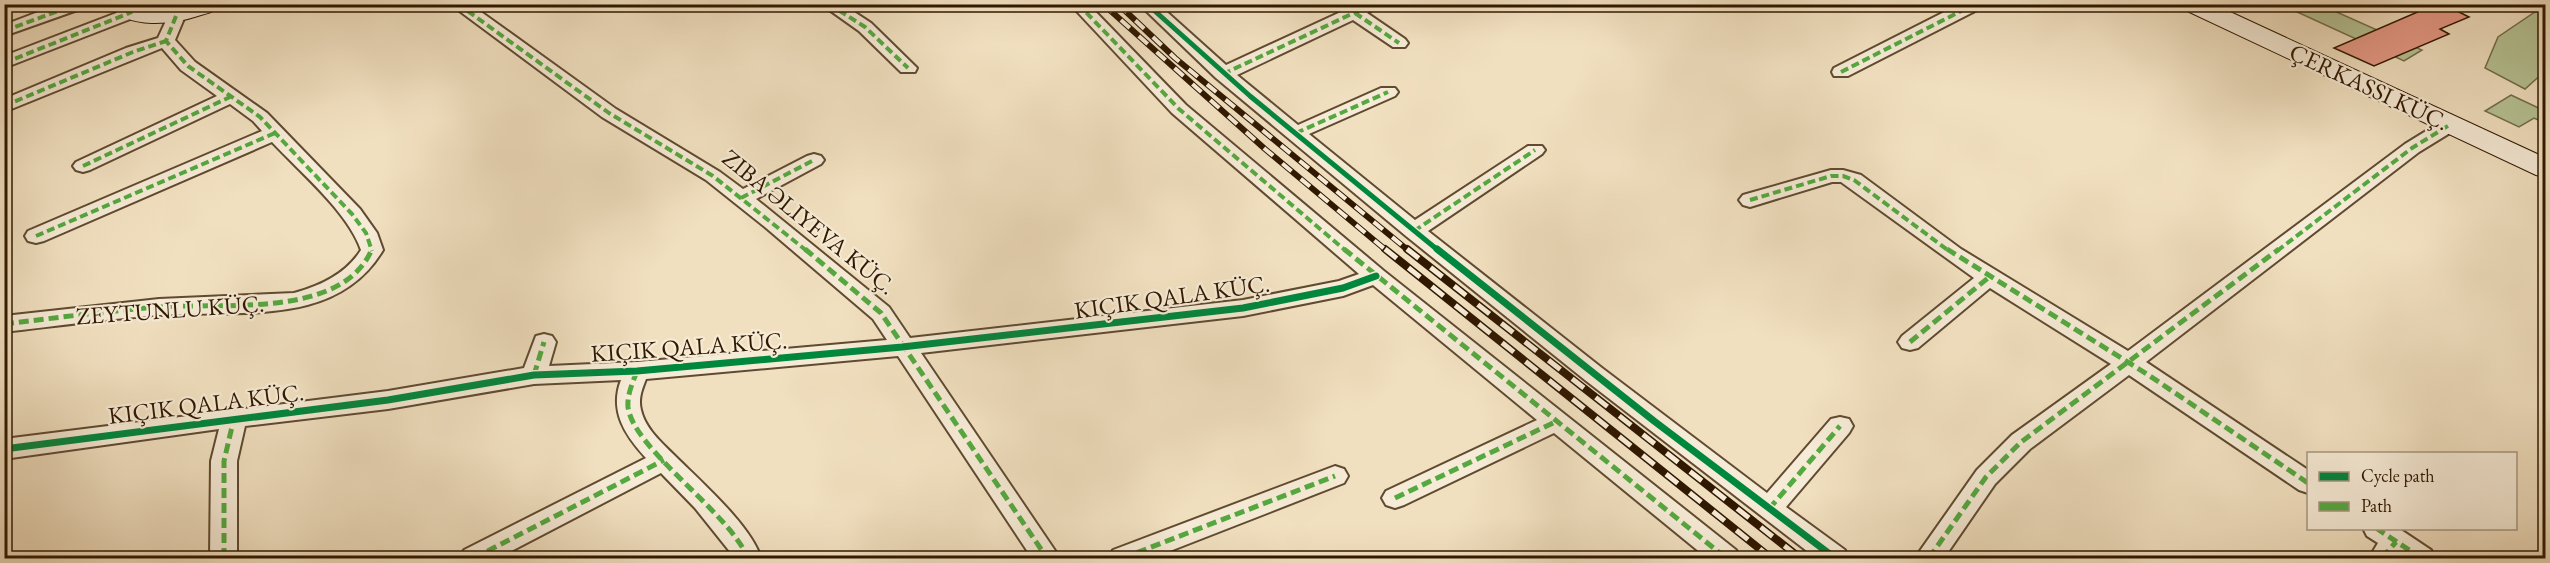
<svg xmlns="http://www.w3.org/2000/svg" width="2550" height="563" font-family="'EB Garamond',serif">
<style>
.green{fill:#b6c395;stroke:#736e4a;stroke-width:1.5}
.building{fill:#e69a86;stroke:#301800;stroke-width:1.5}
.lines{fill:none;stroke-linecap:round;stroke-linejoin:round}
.street-casing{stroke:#604a30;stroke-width:4}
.secondary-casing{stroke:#301800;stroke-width:2}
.street{fill:#f6ebd6;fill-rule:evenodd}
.secondary{fill:#f6ebd6;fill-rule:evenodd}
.rail-far1-casing{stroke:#301800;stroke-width:6}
.rail-casing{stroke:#301800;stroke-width:8}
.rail-far1{stroke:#f6ebd6;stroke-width:4;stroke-dasharray:12;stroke-linecap:butt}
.rail{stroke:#f6ebd6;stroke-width:5;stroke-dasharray:15;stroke-linecap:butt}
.quiet-far1{stroke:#54a940;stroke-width:4;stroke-dasharray:8 4;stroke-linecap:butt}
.quiet{stroke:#54a940;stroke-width:5;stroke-dasharray:10 5;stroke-linecap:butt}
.cycleway-far1-casing{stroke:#f6ebd6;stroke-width:8}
.cycleway-casing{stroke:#f6ebd6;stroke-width:10}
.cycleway-far1{stroke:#00873e;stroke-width:5}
.cycleway{stroke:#00873e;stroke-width:7}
.labels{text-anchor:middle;stroke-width:4.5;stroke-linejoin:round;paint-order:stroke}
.street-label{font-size:24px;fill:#301800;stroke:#f6ebd6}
</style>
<rect width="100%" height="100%" fill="#f1e0c0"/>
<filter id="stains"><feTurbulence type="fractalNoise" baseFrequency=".00333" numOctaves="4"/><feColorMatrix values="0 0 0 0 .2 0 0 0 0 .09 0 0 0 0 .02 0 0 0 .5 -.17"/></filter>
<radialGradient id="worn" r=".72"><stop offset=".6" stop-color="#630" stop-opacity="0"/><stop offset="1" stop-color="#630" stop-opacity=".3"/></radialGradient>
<g class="green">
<polygon points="2282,5 2321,5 2422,50 2404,61"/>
<polygon points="2545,5 2545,71 2525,89 2485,68 2498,37"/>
<polygon points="2511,95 2545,111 2545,123 2534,118 2519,127 2485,111"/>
</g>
<polygon class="building" points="2436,4 2443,4 2469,17 2440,29 2449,34 2374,66 2334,48"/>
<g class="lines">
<defs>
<g id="street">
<polygon points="59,4 85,4 83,8 4,36 4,25"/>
<path d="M 450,4 L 470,4 L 616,109 L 720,172 L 743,189 L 807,156 L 814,154 L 821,156 L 824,160 L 821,164 L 756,199 L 889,307 L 910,338 L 1243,300 L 1339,281 L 1359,274 L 1172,113 L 1070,4 L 1088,4 L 1186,105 L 1384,271 L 1736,550 L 1740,558 L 1707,558 L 1554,433 L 1404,505 L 1395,508 L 1386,505 L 1382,498 L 1386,491 L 1537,420 L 1373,285 L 1343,296 L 1243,316 L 921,353 L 1060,558 L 1032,558 L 898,356 L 646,379 C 642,389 638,399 641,410 C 645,428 661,442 673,454 C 699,480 750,524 761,558 L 735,558 L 695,508 L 661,473 L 498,558 L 461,558 L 464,550 L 646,458 C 625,435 609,411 621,380 L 534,384 L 388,409 L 245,426 L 237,461 L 237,558 L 210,558 L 211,461 L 219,429 L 4,459 L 4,439 L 388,391 L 524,368 L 536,336 L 544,334 L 552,336 L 556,342 L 549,366 L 637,362 L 887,340 L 873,319 L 765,227 L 706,180 L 602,117 Z"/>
<polygon points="821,4 842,4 871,23 917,68 915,72 901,72 859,31"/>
<polygon points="1139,4 1158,4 1226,65 1358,4 1381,4 1367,13 1405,39 1408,43 1405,47 1393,47 1353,20 1237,75 1298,125 1381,88 1395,88 1398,92 1395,96 1309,134 1415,220 1528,146 1542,146 1545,150 1542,154 1428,231 1602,368 1767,493 1831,419 1840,417 1849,419 1853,426 1849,433 1786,507 1845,550 1848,558 1816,558 1585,380 1406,236 1216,78"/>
<polygon points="1960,4 1983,4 1981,8 1848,76 1834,76 1832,72 1834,68"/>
<polygon points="132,7 138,8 141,12 138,16 4,68 4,56"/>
<path d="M 176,11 L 182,12 L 185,16 L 175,40 L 195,62 L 267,113 L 360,209 L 377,233 L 383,250 C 336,329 237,309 159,315 C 107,319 56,326 4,332 L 4,316 L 159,299 L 294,293 C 320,286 346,274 361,250 C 348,212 300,172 272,142 L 44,241 L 36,243 L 28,241 L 25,236 L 28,231 L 262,131 L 253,121 L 230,104 L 90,170 L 83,172 L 76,170 L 73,166 L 76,162 L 217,96 L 181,70 L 162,48 L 4,112 L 4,99 L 126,48 L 158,38 L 170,12 Z"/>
<polygon points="2451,118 2458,120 2461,124 2458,128 2419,152 2146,362 2308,470 2308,493 2299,490 2129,375 2030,449 1995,484 1944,558 1915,558 1977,470 2012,435 2111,364 1990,288 1918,348 1910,350 1902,348 1898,342 1902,336 1974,278 1841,182 1832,182 1750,207 1743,205 1739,200 1743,195 1831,170 1843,170 1861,175 1961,249 2128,351 2405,144 2444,120"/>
<polygon points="1335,466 1344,469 1348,476 1344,483 1152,558 1109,558 1113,550"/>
<polygon points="2363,528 2398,528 2431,550 2435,558 2369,558 2378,543 2367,536"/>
</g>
<g id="secondary">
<path d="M 108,4 L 139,4 L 149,8 L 164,9 L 185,4 L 221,4 C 216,11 209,13 201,15 C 175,24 127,31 108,4 Z"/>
<polygon points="2180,4 2213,4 2546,158 2546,178 2536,175 2183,9"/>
</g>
</defs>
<use href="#street" class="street-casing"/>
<use href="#secondary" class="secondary-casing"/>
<use href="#street" class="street"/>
<use href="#secondary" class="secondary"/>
<defs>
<g id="rail-far1">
<polyline points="1103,4 1265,149 1387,251"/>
<polyline points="1118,4 1175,58 1409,251"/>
</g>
<g id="rail">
<polyline points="1385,249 1771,558"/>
<polyline points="1407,249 1800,558"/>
</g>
</defs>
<use href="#rail-far1" class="rail-far1-casing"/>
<use href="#rail" class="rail-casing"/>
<use href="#rail-far1" class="rail-far1"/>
<use href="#rail" class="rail"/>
<g class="quiet-far1">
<polyline points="458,4 609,113 713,176 807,251"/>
<polyline points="829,4 865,27 908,68"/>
<polyline points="1078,4 1179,109 1346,251"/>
<polyline points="1355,13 1399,43"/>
<polyline points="176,16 166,41 188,66 260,117 352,214 366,233 372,251"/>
<polyline points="4,31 77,4"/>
<polyline points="4,63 132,12"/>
<polyline points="1841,72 1975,4"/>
<polyline points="1223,74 1373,4"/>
<polyline points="4,106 133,52 166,41"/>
<polyline points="1296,133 1388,92"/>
<polyline points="83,166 230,97"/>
<polyline points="741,198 814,160"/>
<polyline points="1750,200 1831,176 1843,176 1854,180 1949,251"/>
<polyline points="1414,231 1535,150"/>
<polyline points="36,236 275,133"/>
<polyline points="2277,251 2412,148 2451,124"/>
</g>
<g class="quiet">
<polyline points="805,249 881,313 1047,558"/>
<polyline points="1344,249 1726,558"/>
<polyline points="1947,249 2150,376 2308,483"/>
<path d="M 4,324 C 55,318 107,311 158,307 C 220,302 342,320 372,249"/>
<polyline points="1910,342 1988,278"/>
<path d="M 637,371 C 633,382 627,394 628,407 C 633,449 728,511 748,558"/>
<polyline points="534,375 544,342"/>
<polyline points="1395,498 1555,422"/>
<polyline points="1769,509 1840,426"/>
<polyline points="2376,528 2421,558"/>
<polyline points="224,558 224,461 234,418"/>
<polyline points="474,558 664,460"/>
<polyline points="1123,558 1335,476"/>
<polyline points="1929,558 1986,477 2021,442 2279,249"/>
<polyline points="2382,558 2396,542"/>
</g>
<defs>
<polyline id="cycleway-far1" points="1147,4 1250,96 1439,251"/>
<g id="cycleway">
<polyline points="1437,249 1654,421 1835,558"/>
<polyline points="4,449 388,400 534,375 637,371 902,347 1243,308 1343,288 1376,276"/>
</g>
</defs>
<use href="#cycleway-far1" class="cycleway-far1-casing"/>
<use href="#cycleway" class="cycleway-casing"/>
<use href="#cycleway-far1" class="cycleway-far1"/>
<use href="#cycleway" class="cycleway"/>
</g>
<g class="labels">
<g class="street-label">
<text transform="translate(2369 87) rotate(25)" y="8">ÇERKASSI KÜÇ.</text>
<text transform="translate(809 222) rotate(39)" y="8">ZIBA ƏLIYEVA KÜÇ.</text>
<text transform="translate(1172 297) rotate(-8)" y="8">KIÇIK QALA KÜÇ.</text>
<text transform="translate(170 310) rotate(-4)" y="8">ZEYTUNLU KÜÇ.</text>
<text transform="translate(689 347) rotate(-4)" y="8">KIÇIK QALA KÜÇ.</text>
<text transform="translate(206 404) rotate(-7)" y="8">KIÇIK QALA KÜÇ.</text>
</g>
</g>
<rect width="2550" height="563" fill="none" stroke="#f1e0c0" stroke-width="24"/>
<rect x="6" y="6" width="2538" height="551" fill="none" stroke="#301800" stroke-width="3"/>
<rect x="12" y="12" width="2526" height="539" fill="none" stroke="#301800" stroke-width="1.5"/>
<rect x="2307" y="452" width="210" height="78" fill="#f6ebd6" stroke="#a79780" stroke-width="1.5"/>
<rect x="2319" y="472" width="30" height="9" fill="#00873e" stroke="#a79780" stroke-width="1.5"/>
<text x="2361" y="482" font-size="18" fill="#301800">Cycle path</text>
<rect x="2319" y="502" width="30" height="9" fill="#54a940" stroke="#a79780" stroke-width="1.5"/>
<text x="2361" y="512" font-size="18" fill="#301800">Path</text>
<rect width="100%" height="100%" filter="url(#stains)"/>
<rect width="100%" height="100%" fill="url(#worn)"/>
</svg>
